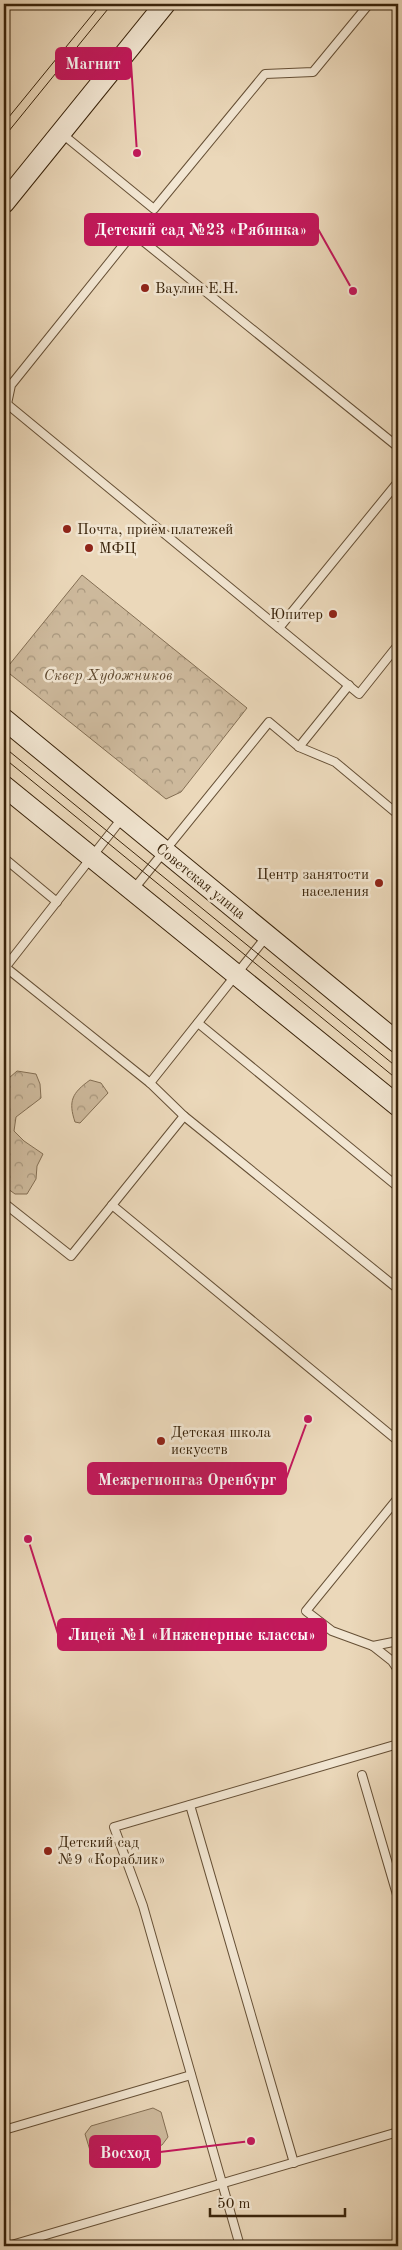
<svg xmlns="http://www.w3.org/2000/svg" width="402" height="2250" font-family="'Old Standard TT',serif">
<style>
.forest{fill:url(#forest-crowns);stroke:#836e53}
.garden{fill:#cdb99c;stroke:#836e53}
.lines{fill:none;stroke-linecap:round;stroke-linejoin:round}
.lane-casing{stroke:#665036;stroke-width:10}
.secondary-casing{stroke:#39230a;stroke-width:22}
.lane{stroke:#f2e6d2;stroke-width:8}
.secondary{stroke:#f2e6d2;stroke-width:20}
.tram{stroke:#39230a;stroke-width:1}
.poi-dot{fill:#8f2418;stroke:#f2e6d2;stroke-width:2}
.labels{text-anchor:middle;stroke-width:5;stroke-linejoin:round;paint-order:stroke}
.poi-label{font-size:15px;fill:#39230a;stroke:#f2e6d2;text-anchor:start}
.park-label{font-size:15px;font-style:italic;fill:#5e482e;stroke:#f2e6d2}
.street-label{font-size:15px;fill:#39230a;stroke:#f2e6d2}
.leader{fill:none;stroke:#c2185b;stroke-width:2}
.callout-dot{fill:#c2185b;stroke:#f2e6d2;stroke-width:2}
.callout{fill:#c2185b;stroke:#c2185b;stroke-width:2}
.callout-label{font-size:16px;text-anchor:middle;font-weight:bold;fill:#fff}
</style>
<defs>
<pattern id="forest-crowns" width="20" height="18" patternUnits="userSpaceOnUse" patternTransform="scale(1.25)"><rect width="20" height="18" fill="#cdb99c"/><path d="M2 6a3 3 0 1 1 6 0M12 15a3 3 0 1 1 6 0" fill="none" stroke="#a7967d"/></pattern>
</defs>
<rect width="100%" height="100%" fill="#ebd8ba"/>
<filter id="stains"><feTurbulence type="fractalNoise" baseFrequency=".004" numOctaves="4"/><feColorMatrix values="0 0 0 0 .2 0 0 0 0 .09 0 0 0 0 .02 0 0 0 .5 -.17"/></filter>
<radialGradient id="worn" r=".72"><stop offset=".6" stop-color="#630" stop-opacity="0"/><stop offset="1" stop-color="#630" stop-opacity=".3"/></radialGradient>
<g class="forest">
<polygon points="82,575 247,708 181,792 166,799 5,670"/>
<polygon points="17,1071 36,1074 40,1084 41,1098 16,1117 14,1131 24,1141 43,1154 37,1166 36,1179 27,1194 15,1194 4,1186 4,1094 9,1078"/>
<path d="M 90,1080 L 101,1083 L 108,1093 L 80,1123 L 75,1122 C 68,1101 72,1093 90,1080 Z"/>
</g>
<polygon class="garden" points="153,2108 161,2112 168,2137 162,2145 102,2162 92,2157 85,2134 91,2126"/>
<g class="lines">
<defs>
<g id="lane">
<polyline points="61,133 154,209 265,74 313,72 369,4"/>
<polyline points="7,404 359,694 398,645"/>
<polyline points="4,407 7,404 11,385 133,233 398,447"/>
<polyline points="279,628 398,482"/>
<polyline points="299,747 335,762 395,812 398,807"/>
<polyline points="4,858 57,902"/>
<polyline points="133,890 269,722 299,747 349,685"/>
<polyline points="4,966 150,1083 184,1116 398,1289"/>
<polyline points="4,969 123,817"/>
<polyline points="198,1023 398,1187"/>
<polyline points="150,1083 266,937"/>
<polyline points="4,1203 71,1256 184,1116"/>
<polyline points="112,1205 398,1441"/>
<polyline points="398,1498 306,1611 332,1631 373,1646 392,1661 398,1670"/>
<polyline points="373,1646 398,1641"/>
<polyline points="362,1775 398,1898"/>
<polyline points="190,1805 294,2163"/>
<polyline points="4,2130 191,2075"/>
<polyline points="8,2246 398,2132"/>
<polyline points="240,2246 143,1906 114,1827 398,1744"/>
</g>
<g id="secondary">
<polyline points="4,203 165,4"/>
<polyline points="4,719 398,1043"/>
<polyline points="4,786 398,1106"/>
</g>
</defs>
<use href="#lane" class="lane-casing"/>
<use href="#secondary" class="secondary-casing"/>
<use href="#lane" class="lane"/>
<use href="#secondary" class="secondary"/>
<g class="tram">
<polyline points="4,123 101,4"/>
<polyline points="4,137 112,4"/>
<polyline points="4,747 398,1068"/>
<polyline points="4,758 398,1080"/>
</g>
</g>
<g class="poi-dot">
<circle cx="145" cy="288" r="5"/>
<circle cx="67" cy="529" r="5"/>
<circle cx="89" cy="548" r="5"/>
<circle cx="333" cy="614" r="5"/>
<circle cx="379" cy="883" r="5"/>
<circle cx="161" cy="1441" r="5"/>
<circle cx="48" cy="1851" r="5"/>
</g>
<g class="labels">
<g class="poi-label">
<text x="155" y="293">Ваулин Е.Н.</text>
<text x="77" y="534">Почта, приём платежей</text>
<text x="99" y="553">МФЦ</text>
<text x="323" y="619" text-anchor="end">Юпитер</text>
<text x="369" y="879" text-anchor="end">Центр занятости<tspan x="369" dy="17">населения</tspan></text>
<text x="171" y="1437">Детская школа<tspan x="171" dy="17">искусств</tspan></text>
<text x="58" y="1847">Детский сад<tspan x="58" dy="17">№9 «Кораблик»</tspan></text>
</g>
<g class="park-label">
<text x="108" y="680">Сквер Художников</text>
</g>
<g class="street-label">
<text transform="translate(201 881) rotate(39)" y="5">Советская улица</text>
</g>
</g>
<path class="leader" d="M137 153L131 63M353 291L318 229M308 1419L286 1479M28 1539L58 1634M251 2141L160 2152"/>
<g class="callout-dot">
<circle cx="137" cy="153" r="5"/>
<circle cx="353" cy="291" r="5"/>
<circle cx="308" cy="1419" r="5"/>
<circle cx="28" cy="1539" r="5"/>
<circle cx="251" cy="2141" r="5"/>
</g>
<g class="callout">
<rect x="56" y="48" width="75" height="31" rx="5"/>
<rect x="85" y="214" width="233" height="31" rx="5"/>
<rect x="88" y="1463" width="198" height="31" rx="5"/>
<rect x="58" y="1619" width="268" height="31" rx="5"/>
<rect x="90" y="2136" width="70" height="31" rx="5"/>
</g>
<g class="callout-label">
<text x="93" y="69">Магнит</text>
<text x="201" y="235">Детский сад №23 «Рябинка»</text>
<text x="187" y="1485">Межрегионгаз Оренбург</text>
<text x="192" y="1640">Лицей №1 «Инженерные классы»</text>
<text x="125" y="2158">Восход</text>
</g>
<rect width="402" height="2250" fill="none" stroke="#ebd8ba" stroke-width="20"/>
<rect x="5" y="5" width="392" height="2240" fill="none" stroke="#39230a" stroke-width="2.5"/>
<rect x="10" y="10" width="382" height="2230" fill="none" stroke="#39230a"/>
<path d="M210 2208v8h135v-8" fill="none" stroke="#39230a" stroke-width="2.5"/>
<text x="217" y="2208" font-size="15" fill="#39230a" stroke="#f2e6d2" stroke-width="4" paint-order="stroke">50 m</text>
<rect width="100%" height="100%" filter="url(#stains)"/>
<rect width="100%" height="100%" fill="url(#worn)"/>
</svg>
